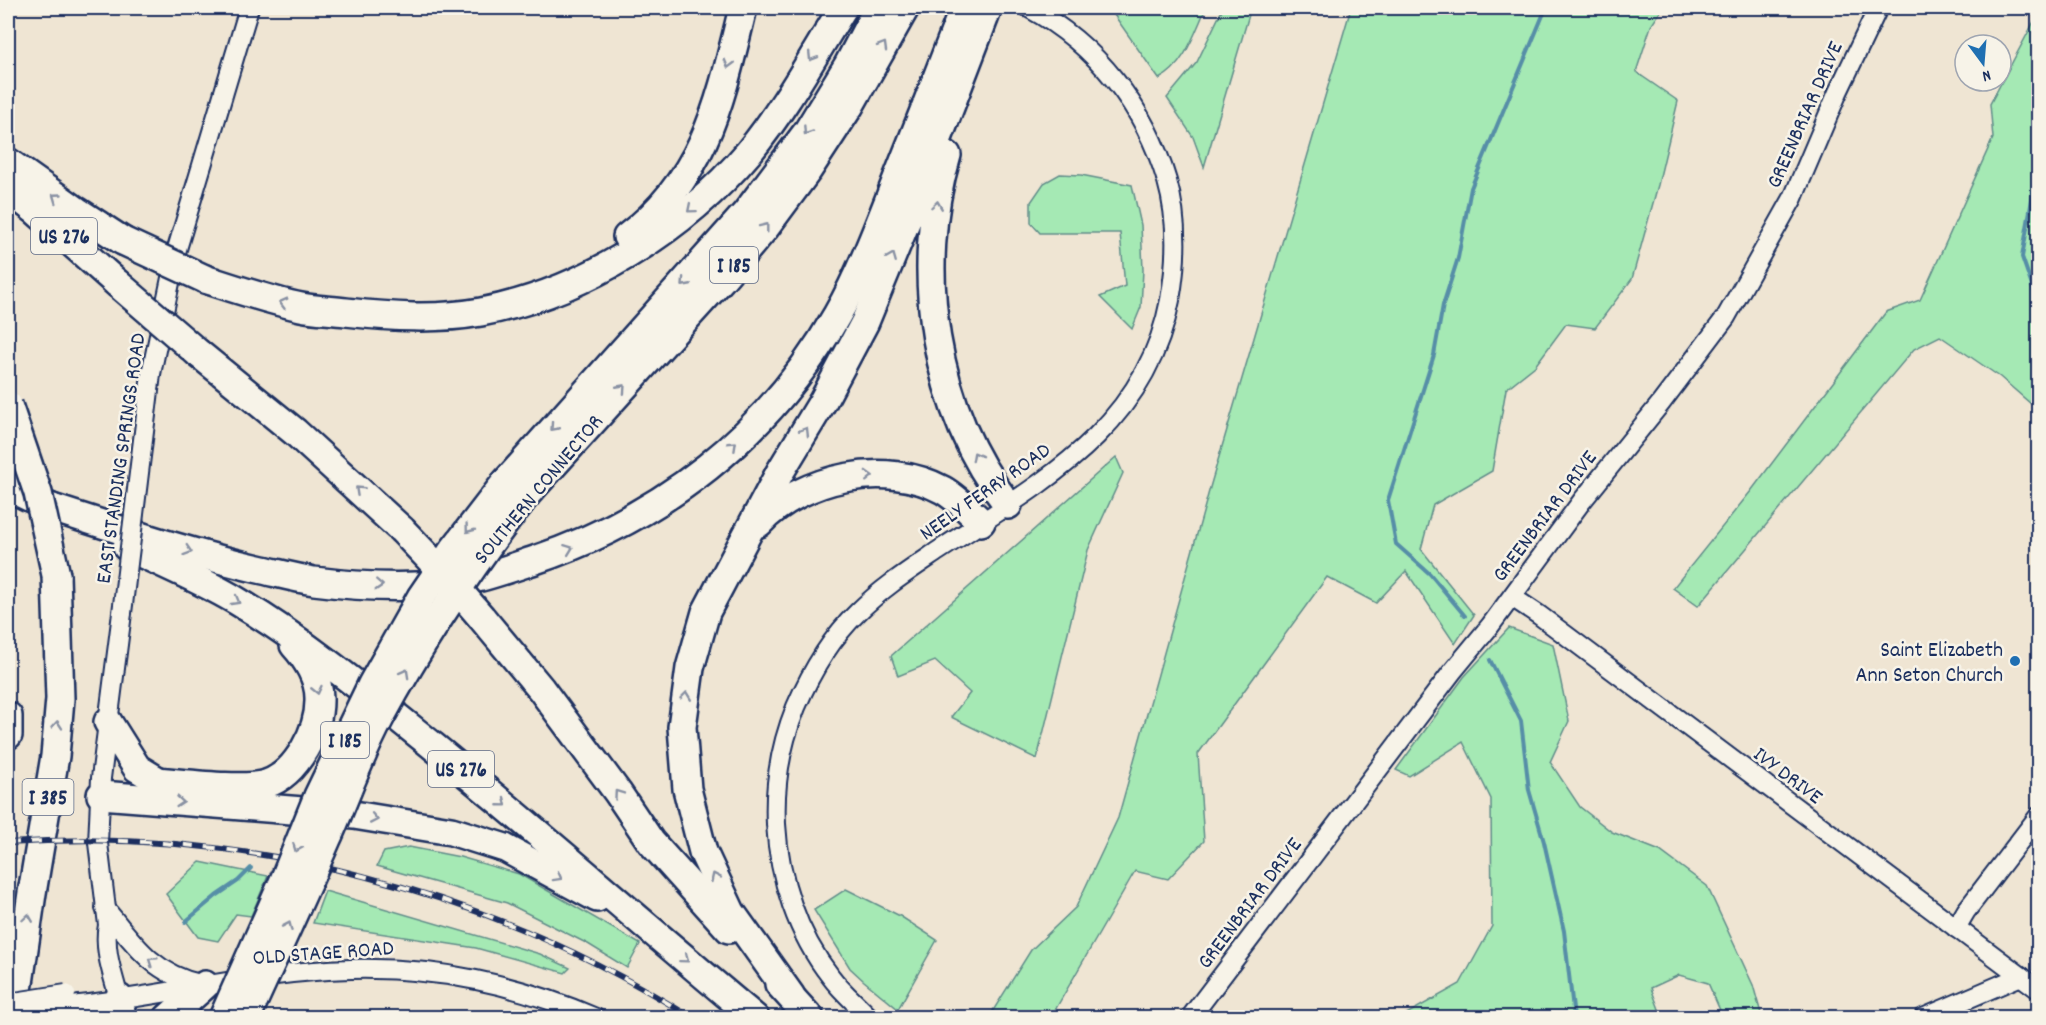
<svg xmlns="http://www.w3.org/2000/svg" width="2046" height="1025" font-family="Dekko,sans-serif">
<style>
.green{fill:#a5e9b4;stroke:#608c89;stroke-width:1.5}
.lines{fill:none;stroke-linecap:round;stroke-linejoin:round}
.stream{stroke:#568ea7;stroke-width:4}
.minor-casing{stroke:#1b2f5e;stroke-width:22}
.highway-casing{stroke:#1b2f5e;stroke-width:32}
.minor{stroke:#f7f3e8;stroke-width:18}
.highway{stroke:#f7f3e8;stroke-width:27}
.rail-casing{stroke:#1b2f5e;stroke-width:6}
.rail{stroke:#f7f3e8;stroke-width:4;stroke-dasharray:11;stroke-linecap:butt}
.minor-bridge-casing{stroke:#1b2f5e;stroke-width:22;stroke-linecap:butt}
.highway-bridge-casing{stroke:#1b2f5e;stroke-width:32;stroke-linecap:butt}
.minor-bridge{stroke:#f7f3e8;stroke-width:18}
.highway-bridge{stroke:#f7f3e8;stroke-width:27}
.oneway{stroke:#8991a3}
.poi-dot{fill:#1f6fb2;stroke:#f7f3e8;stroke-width:2}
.labels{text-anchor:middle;stroke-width:5;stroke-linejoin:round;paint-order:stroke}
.shield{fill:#f7f3e8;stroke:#5d6a87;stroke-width:1.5}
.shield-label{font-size:21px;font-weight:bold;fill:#1b2f5e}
.street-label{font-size:22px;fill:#1b2f5e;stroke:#f7f3e8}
.poi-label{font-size:22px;fill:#1b2f5e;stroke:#f7f3e8;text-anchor:end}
</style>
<rect width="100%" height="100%" fill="#efe5d3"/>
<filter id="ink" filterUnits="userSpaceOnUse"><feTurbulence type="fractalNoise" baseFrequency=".0167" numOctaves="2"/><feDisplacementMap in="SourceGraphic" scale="12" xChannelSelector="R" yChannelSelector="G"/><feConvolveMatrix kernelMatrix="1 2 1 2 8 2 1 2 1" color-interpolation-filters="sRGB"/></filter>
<g filter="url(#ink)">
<g class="green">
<path d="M 1112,8 L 1206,8 C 1195,32 1185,66 1159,79 L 1112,12 Z"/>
<polygon points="1223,8 1251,8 1204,167 1193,137 1167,98 1197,62"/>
<polygon points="1351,8 1663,8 1651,26 1636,72 1678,101 1658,185 1632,279 1595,328 1566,324 1535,366 1506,389 1492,471 1433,505 1421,549 1474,615 1455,644 1406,571 1376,603 1327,577 1198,754 1204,841 1168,879 1135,871 1051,1017 989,1017 1031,950 1076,907 1118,818 1211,484"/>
<polygon points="2038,14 2038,410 2000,377 1940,336 1914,349 1698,606 1673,588 1751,491 1886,312 1920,300 1993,138 1990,104"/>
<polygon points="1060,174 1081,175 1132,185 1141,225 1143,270 1141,307 1132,329 1100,297 1125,286 1120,233 1040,233 1031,223 1031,202 1044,183"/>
<polygon points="1116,457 1123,473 1088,550 1037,759 951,717 970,693 935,661 898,676 891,656"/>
<polygon points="1509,628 1553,644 1569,721 1550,762 1580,807 1612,832 1660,851 1707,886 1753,985 1762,1017 1723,1017 1708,983 1679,975 1651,988 1662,1017 1535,1018 1533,1011 1514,1018 1401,1017 1460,984 1492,926 1491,799 1463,742 1409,776 1396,770 1464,677"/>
<polygon points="409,847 460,857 519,874 640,944 627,968 588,944 507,903 377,866 384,852"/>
<polygon points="200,862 268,876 251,916 236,914 218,941 198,937 166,894"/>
<polygon points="846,889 900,916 937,940 898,1009 864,981 850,968 814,910"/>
<polygon points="325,891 540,954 570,968 565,973 476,948 313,923"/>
</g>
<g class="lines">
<g class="stream">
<polyline points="2038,164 2022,257 2038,303"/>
<polyline points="1465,616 1430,574 1396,544 1388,500 1434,355 1443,305 1458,258 1471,188 1546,8"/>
<polyline points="1490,660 1521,721 1529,790 1544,842 1564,931 1574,1018"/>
<polyline points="185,922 216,896 238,881 251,868"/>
</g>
<defs>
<g id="minor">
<polyline points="151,374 177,249 249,8"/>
<polyline points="1512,597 1539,615 2038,989"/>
<path d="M 105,908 C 133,943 153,974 200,984"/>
<polyline points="1956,928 1966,911 2038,817"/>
<path d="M 119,998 C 113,975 103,949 108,925 L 98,843 L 101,778 L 122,613"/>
<path d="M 80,1005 C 170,995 260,971 351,969 C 438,967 516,984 596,1018"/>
<path d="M 870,1018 C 857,1004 842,992 831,977 C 797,934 779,878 776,824 C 774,784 781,744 796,707 C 811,672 830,639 858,612 C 882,588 910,570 938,551 C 1039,484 1146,429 1170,300 C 1177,261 1178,219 1167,181 C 1145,107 1097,45 1029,8"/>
<polyline points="1190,1018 1452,672 1490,626 1582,501 1661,403 1726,317 1793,198 1838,92 1878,8"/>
<polyline points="1923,1018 2021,976"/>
</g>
<g id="highway">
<path d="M 947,155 C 913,269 933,410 1008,505"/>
<polyline points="8,162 77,211 123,241"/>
<polyline points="8,189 35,210 118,284"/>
<path d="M 627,237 C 706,178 721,98 743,8"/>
<path d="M 205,279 C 236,289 268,300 301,307 C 315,310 331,310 346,312 C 391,317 436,320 481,312 C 582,293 683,230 749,152 C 785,108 813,56 843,8"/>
<polyline points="198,353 295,432 402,530"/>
<polyline points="505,483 746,213 807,132 848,65 878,8"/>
<polyline points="8,487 56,510"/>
<polyline points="527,494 721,280 765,228 808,170 849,107 905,8"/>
<path d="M 52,508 C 121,530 189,553 259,569 C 277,573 295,578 314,581 C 353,586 397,588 437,585 C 468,583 502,571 532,561 C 662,518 769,435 837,315 C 862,271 880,222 899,174 C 921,119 943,63 964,8"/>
<path d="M 759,523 C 802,477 886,459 943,490 C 957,498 969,511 981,522"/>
<path d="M 127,547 C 164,564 202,580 237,601 C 307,643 370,695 433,746 C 542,835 647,928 755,1018"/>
<polyline points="482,618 541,689 618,793 651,842 729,929"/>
<polyline points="8,716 8,735"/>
<polyline points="108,722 137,768 160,782"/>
<path d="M 156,781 C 184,783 242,791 266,784 C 297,774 320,729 319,698 C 319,679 307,659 294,645"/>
<polyline points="101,795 354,815 451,831 505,848 597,898"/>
<polyline points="779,984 810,1018"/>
<polyline points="791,996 731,912 703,852 687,789 682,727 690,668 706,612 780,472 823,401 865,322 906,222 988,8"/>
<polyline points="119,998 122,1018"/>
<polyline points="14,1018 32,893 55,756 60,699 56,575"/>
<polyline points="168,1018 205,985"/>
</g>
</defs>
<use href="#minor" class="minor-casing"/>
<use href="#highway" class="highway-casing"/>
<use href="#minor" class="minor"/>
<use href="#highway" class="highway"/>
<defs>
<path id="rail" d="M 8,843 C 247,826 489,890 692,1018"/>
</defs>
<use href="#rail" class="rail-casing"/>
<use href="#rail" class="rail"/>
<defs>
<g id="minor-bridge">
<polyline points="122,613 151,374"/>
<polyline points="8,1003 66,994"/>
<polyline points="8,1017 80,1005"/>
</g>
<g id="highway-bridge">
<polyline points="123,241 205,279"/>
<polyline points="118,284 198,353"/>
<polyline points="8,405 38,493 56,575"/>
<polyline points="402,530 446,576 482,618"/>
<polyline points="223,1018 285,878 318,796 372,684 421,597 451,553 505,483"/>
<path d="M 246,1018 C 273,958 301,899 327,839 C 345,799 359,757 380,718 C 423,639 471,565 527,494"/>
</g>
</defs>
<use href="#minor-bridge" class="minor-bridge-casing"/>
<use href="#highway-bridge" class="highway-bridge-casing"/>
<use href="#minor-bridge" class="minor-bridge"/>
<use href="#highway-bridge" class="highway-bridge"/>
</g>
<defs><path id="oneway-chevron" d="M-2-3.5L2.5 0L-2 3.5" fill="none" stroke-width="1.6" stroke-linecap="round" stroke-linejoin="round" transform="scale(1.5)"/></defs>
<g class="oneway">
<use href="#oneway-chevron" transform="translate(883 46) rotate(-60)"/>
<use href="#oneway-chevron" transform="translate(812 57) rotate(122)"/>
<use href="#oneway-chevron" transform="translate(729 64) rotate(105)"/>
<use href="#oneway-chevron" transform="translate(807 131) rotate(124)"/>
<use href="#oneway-chevron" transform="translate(56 197) rotate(-144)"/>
<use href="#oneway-chevron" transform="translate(937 205) rotate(-82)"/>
<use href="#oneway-chevron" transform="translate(691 209) rotate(140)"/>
<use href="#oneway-chevron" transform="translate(765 227) rotate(-52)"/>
<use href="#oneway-chevron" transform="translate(892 257) rotate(-68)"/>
<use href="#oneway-chevron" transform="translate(685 283) rotate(132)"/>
<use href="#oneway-chevron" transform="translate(283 303) rotate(-165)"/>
<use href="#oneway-chevron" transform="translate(622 388) rotate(-48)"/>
<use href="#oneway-chevron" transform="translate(554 427) rotate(132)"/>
<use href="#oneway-chevron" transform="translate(805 431) rotate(-59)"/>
<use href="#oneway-chevron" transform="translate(733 445) rotate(-43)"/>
<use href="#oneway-chevron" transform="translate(976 456) rotate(-118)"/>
<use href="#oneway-chevron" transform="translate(869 476) rotate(-2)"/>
<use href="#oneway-chevron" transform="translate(359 490) rotate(-137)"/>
<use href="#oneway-chevron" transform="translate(469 529) rotate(127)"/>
<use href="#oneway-chevron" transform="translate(569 549) rotate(-21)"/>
<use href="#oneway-chevron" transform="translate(188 551) rotate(18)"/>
<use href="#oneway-chevron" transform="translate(379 585) rotate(3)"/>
<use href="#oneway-chevron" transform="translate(236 601) rotate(30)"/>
<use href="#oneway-chevron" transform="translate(405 673) rotate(-61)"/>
<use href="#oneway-chevron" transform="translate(317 690) rotate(77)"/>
<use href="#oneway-chevron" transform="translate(686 696) rotate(-83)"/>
<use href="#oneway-chevron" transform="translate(57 725) rotate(-85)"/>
<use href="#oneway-chevron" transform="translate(618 794) rotate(-125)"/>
<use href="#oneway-chevron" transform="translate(180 802) rotate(5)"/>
<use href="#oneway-chevron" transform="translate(503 803) rotate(39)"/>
<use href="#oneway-chevron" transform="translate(374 819) rotate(11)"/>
<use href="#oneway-chevron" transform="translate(297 848) rotate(112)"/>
<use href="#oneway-chevron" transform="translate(558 877) rotate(29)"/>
<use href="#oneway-chevron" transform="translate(715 877) rotate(-115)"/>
<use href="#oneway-chevron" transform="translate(28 918) rotate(-82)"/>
<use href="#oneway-chevron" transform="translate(288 926) rotate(-66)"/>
<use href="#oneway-chevron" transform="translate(685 959) rotate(40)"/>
<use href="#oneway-chevron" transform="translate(152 961) rotate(-145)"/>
</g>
</g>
<circle class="poi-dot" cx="2015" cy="661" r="6"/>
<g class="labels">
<g class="shield">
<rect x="31" y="218" width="66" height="36" rx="4.5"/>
<rect x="710" y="247" width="48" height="36" rx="4.5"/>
<rect x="321" y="722" width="48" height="36" rx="4.5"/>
<rect x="428" y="751" width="66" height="36" rx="4.5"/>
<rect x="22.5" y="779" width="51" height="36" rx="4.5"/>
</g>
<g class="shield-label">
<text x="64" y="243">US 276</text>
<text x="734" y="272">I 185</text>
<text x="345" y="747">I 185</text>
<text x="461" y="776">US 276</text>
<text x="48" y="804">I 385</text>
</g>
<g class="street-label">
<text transform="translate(1803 114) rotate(-66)" y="8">GREENBRIAR DRIVE</text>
<text transform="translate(119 458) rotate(-82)" y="8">EAST STANDING SPRINGS ROAD</text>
<text transform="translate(537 488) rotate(-50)" y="8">SOUTHERN CONNECTOR</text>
<text transform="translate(984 490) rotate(-35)" y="8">NEELY FERRY ROAD</text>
<text transform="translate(1543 515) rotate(-53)" y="8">GREENBRIAR DRIVE</text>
<text transform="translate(1789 774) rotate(37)" y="8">IVY DRIVE</text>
<text transform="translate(1248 902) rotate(-53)" y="8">GREENBRIAR DRIVE</text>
<text transform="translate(323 951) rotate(-4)" y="8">OLD STAGE ROAD</text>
</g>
<g class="poi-label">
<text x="2003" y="656">Saint Elizabeth<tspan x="2003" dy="25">Ann Seton Church</tspan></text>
</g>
</g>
<rect width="2046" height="1025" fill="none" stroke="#f7f3e8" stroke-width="30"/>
<rect x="15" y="15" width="2016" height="995" fill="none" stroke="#1b2f5e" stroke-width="2" filter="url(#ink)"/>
<g transform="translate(1983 63) rotate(164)"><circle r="28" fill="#f7f3e8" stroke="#9fa5b1" stroke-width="1.5"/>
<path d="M0-4.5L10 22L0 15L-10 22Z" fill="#1f6fb2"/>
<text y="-9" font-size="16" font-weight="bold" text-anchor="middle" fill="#1b2f5e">N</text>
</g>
</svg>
